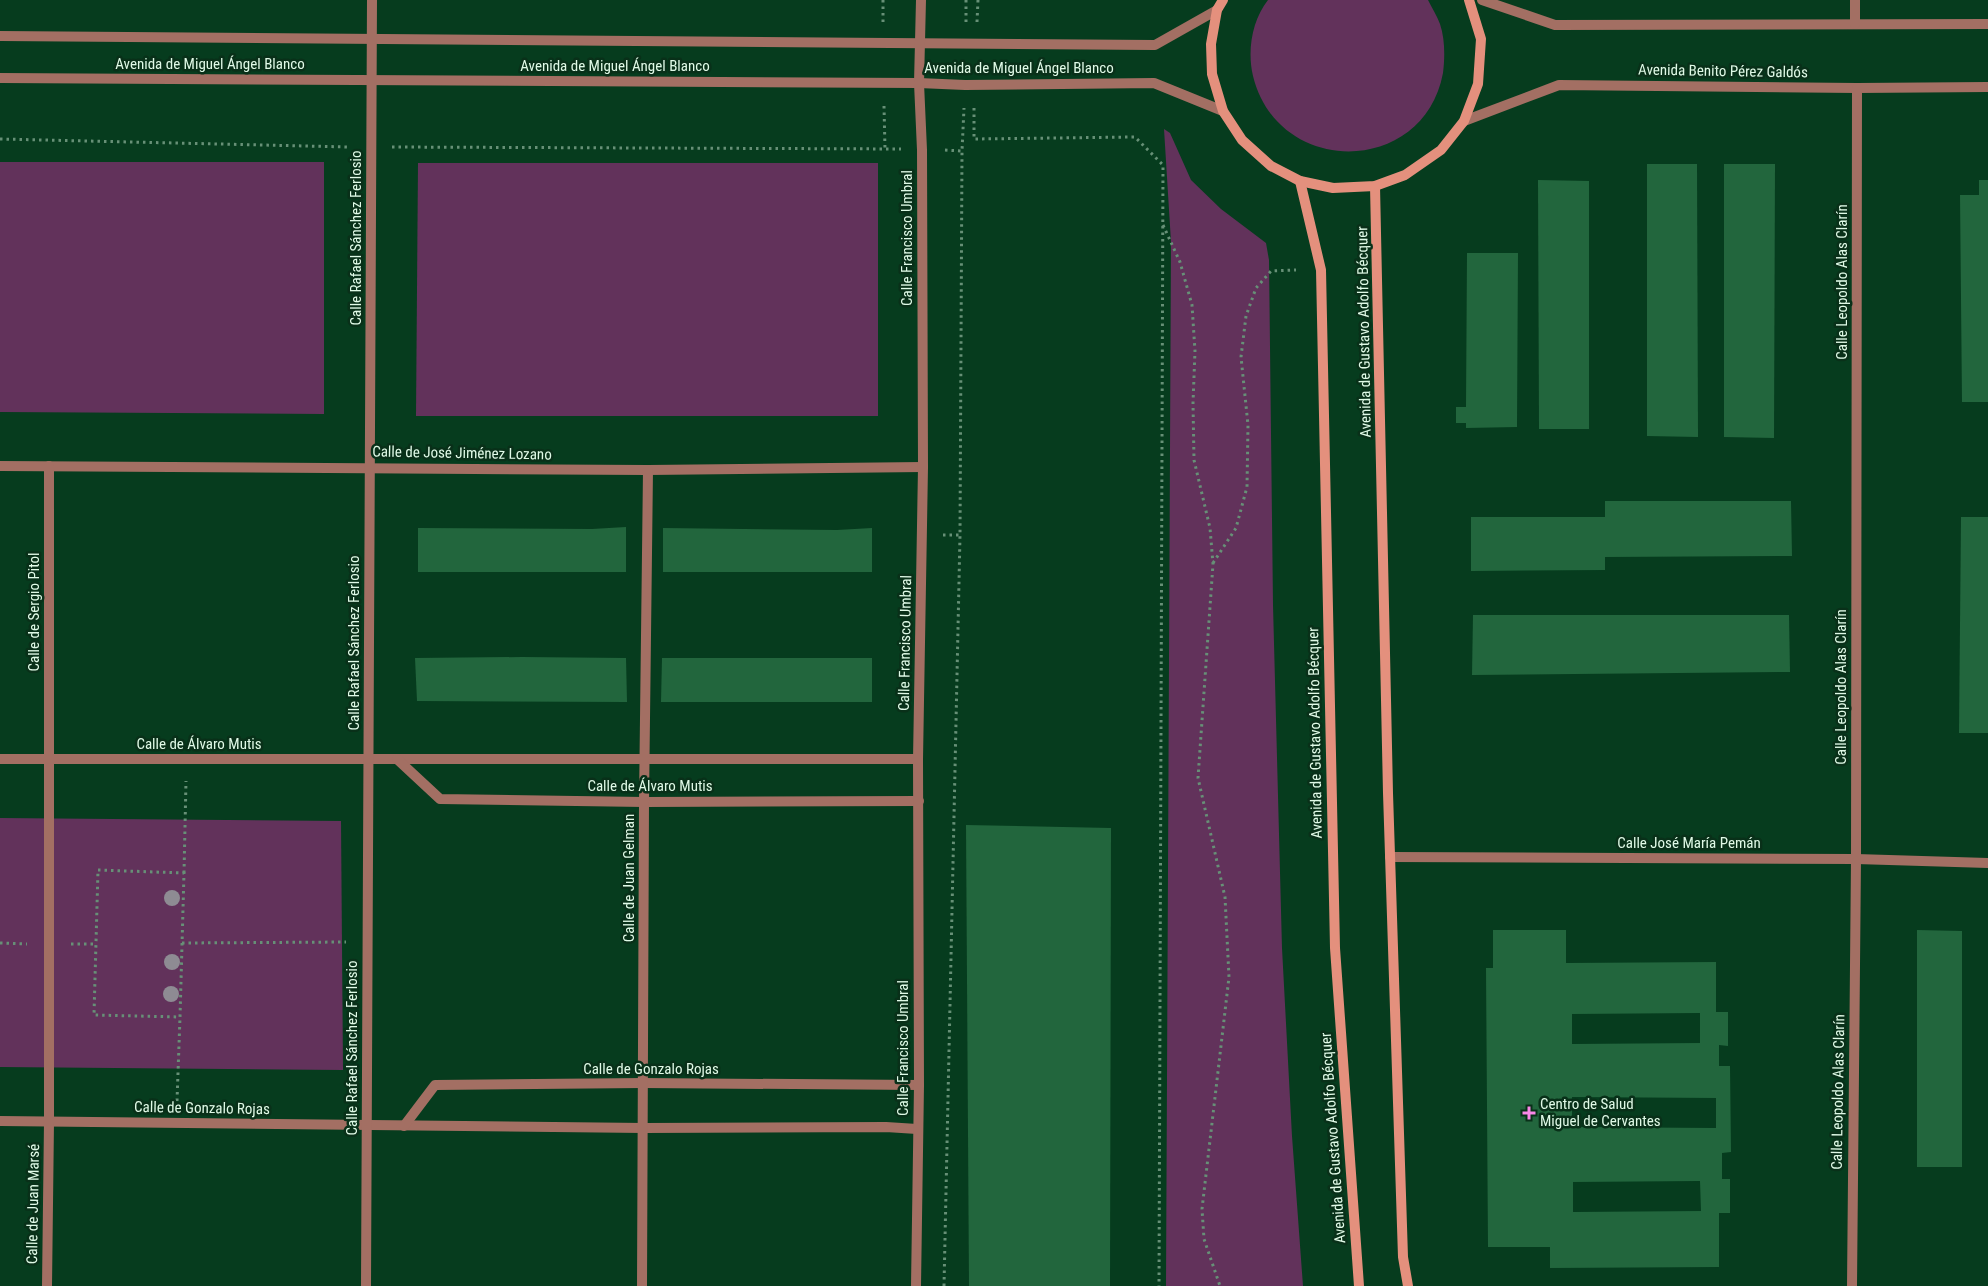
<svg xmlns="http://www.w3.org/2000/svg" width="1988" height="1286" font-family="'Roboto Condensed',sans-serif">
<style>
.green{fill:#62325b}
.building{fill:#22663d;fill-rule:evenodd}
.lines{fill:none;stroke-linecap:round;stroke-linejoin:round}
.path{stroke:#679077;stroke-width:3;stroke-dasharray:2.5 4;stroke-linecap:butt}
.street{stroke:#a36f63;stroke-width:10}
.secondary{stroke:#e4907d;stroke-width:10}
.tree{fill:#8e8b93}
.poi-dot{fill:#fa87e7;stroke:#093019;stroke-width:2}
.labels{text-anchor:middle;stroke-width:5;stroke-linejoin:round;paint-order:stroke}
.street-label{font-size:15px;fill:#e0fae7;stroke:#093019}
.poi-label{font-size:15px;fill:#e0fae7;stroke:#093019;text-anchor:start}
</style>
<rect width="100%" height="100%" fill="#063c1e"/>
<g class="green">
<path d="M 1268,0 L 1428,0 C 1432,8 1437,16 1440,24 C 1445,39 1445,57 1443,73 C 1424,176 1278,178 1253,76 C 1247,51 1252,20 1268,0 Z"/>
<polygon points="1164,129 1170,133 1191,180 1221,209 1266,243 1269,260 1273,605 1282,948 1292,1136 1303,1286 1166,1286 1171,242"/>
<polygon points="0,162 324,162 324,414 0,412"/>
<polygon points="418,163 878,163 878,416 416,416"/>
<polygon points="0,818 341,821 343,1070 0,1067"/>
</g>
<g class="building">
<polygon points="1647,164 1697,164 1698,437 1647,436"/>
<polygon points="1724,164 1775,164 1774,438 1724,437"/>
<polygon points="1538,180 1589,181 1589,429 1539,429"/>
<polygon points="1979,180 1988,180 1988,402 1962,402 1960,195 1979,195"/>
<polygon points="1467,253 1518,253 1517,427 1466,428 1466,423 1456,423 1456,407 1466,407"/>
<polygon points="1605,501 1791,501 1792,556 1605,557 1605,570 1471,571 1471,517 1605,517"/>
<polygon points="1961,517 1988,517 1988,733 1959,733"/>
<polygon points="626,527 626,572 418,572 418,528 592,529"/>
<polygon points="663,528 837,530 872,528 872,572 663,572"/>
<polygon points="1473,615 1789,615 1790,672 1472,675"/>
<polygon points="522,657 626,658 627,702 417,701 415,658"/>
<polygon points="662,658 872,658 872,702 661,702"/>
<polygon points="966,825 1111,828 1110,1286 969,1286"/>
<path d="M 1493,930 L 1566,930 L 1566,963 L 1716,962 L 1716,1012 L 1728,1012 L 1728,1046 L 1719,1045 L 1719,1066 L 1730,1066 L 1731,1152 L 1722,1153 L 1722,1179 L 1730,1179 L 1730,1213 L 1719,1213 L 1719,1267 L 1550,1268 L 1550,1247 L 1488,1247 L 1486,968 L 1493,968 ZM 1700,1013 L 1700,1043 L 1572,1044 L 1572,1014 ZM 1572,1097 L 1716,1098 L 1716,1128 L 1572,1127 ZM 1700,1181 L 1701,1211 L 1573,1212 L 1573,1182 Z"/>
<polygon points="1917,930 1962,931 1962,1167 1917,1167"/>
</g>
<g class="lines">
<g class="path">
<polyline points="883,22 883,0"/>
<polyline points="966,22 966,0"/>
<polyline points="977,22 978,0"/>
<polyline points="884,106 885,149"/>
<polyline points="974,108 974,139 1135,137 1163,165 1159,1286"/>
<polyline points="0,139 349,147"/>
<polyline points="392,147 901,149"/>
<polyline points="945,150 962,151"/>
<polyline points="1163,225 1180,262 1192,305 1195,351 1193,403 1194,460 1210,528 1213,564 1198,778 1225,897 1229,977 1202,1209 1204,1239 1220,1286"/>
<polyline points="943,535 960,535"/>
<polyline points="1213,563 1236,528 1247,487 1248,425 1241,357 1246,316 1256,288 1271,271 1296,270"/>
<polygon points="98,870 184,873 180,1017 94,1015"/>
<polyline points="184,873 186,781"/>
<polyline points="0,943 27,944"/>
<polyline points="182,943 346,942"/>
<polyline points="71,944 96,944"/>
<polyline points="177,1101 180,1017"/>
<polyline points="944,1286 960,535 962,151 964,108"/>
</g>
<g class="street">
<polyline points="1482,0 1555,25 1988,24"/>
<polyline points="1855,0 1855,24"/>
<polyline points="0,36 1155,45 1217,10"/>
<polyline points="0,78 919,83 965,85 1154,83 1223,111"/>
<polyline points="1464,121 1559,85 1857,88 1988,87"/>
<polyline points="0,466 648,470 923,467"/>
<polyline points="0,759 918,759"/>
<polyline points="397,759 440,799 644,802 919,801"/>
<polyline points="1390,857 1856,859 1988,863"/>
<polyline points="0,1121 644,1128 886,1127 917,1129"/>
<polyline points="404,1126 435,1085 643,1083 919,1085"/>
<polyline points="47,1286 49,1122 49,466"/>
<polyline points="366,1286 372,0"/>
<polyline points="642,1286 644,802 648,470"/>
<polyline points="916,1286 919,1085 918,759 923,467 922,150 919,83 921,0"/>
<polyline points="1852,1286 1856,859 1857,88"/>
</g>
<g class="secondary">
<polyline points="1223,0 1217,10 1211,44 1212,74 1223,111 1242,140 1271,166 1300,181 1333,188 1375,186 1405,175 1441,150 1464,121 1478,84 1481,39 1469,0"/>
<polyline points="1300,181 1321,270 1335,948 1359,1286"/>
<polyline points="1375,186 1388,793 1403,1257 1408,1286"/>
</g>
</g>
<g class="tree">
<circle cx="172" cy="898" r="8"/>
<circle cx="172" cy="962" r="8"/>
<circle cx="171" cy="994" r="8"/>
</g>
<path class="poi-dot" d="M1526.5 1105.5h5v5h5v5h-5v5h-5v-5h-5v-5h5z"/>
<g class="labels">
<g class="street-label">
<text x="210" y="69">Avenida de Miguel Ángel Blanco</text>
<text x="615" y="71">Avenida de Miguel Ángel Blanco</text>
<text x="1019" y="73">Avenida de Miguel Ángel Blanco</text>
<text transform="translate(1723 71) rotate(1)" y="5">Avenida Benito Pérez Galdós</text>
<text transform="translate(356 238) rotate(-90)" y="5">Calle Rafael Sánchez Ferlosio</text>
<text transform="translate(907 238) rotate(-90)" y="5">Calle Francisco Umbral</text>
<text transform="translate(1842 282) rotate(-90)" y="5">Calle Leopoldo Alas Clarín</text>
<text transform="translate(1364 332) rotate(-91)" y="5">Avenida de Gustavo Adolfo Bécquer</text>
<text transform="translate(462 453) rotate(1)" y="5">Calle de José Jiménez Lozano</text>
<text transform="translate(34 612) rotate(-90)" y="5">Calle de Sergio Pitol</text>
<text transform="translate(354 643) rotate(-90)" y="5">Calle Rafael Sánchez Ferlosio</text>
<text transform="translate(905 643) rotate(-89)" y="5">Calle Francisco Umbral</text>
<text transform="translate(1841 687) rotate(-90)" y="5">Calle Leopoldo Alas Clarín</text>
<text transform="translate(1315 733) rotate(-91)" y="5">Avenida de Gustavo Adolfo Bécquer</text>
<text x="199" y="749">Calle de Álvaro Mutis</text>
<text x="650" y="791">Calle de Álvaro Mutis</text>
<text x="1689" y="848">Calle José María Pemán</text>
<text transform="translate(629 878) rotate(-90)" y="5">Calle de Juan Gelman</text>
<text transform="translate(352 1048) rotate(-90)" y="5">Calle Rafael Sánchez Ferlosio</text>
<text transform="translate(903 1048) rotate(-90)" y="5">Calle Francisco Umbral</text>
<text x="651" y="1074">Calle de Gonzalo Rojas</text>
<text transform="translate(1838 1092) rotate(-89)" y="5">Calle Leopoldo Alas Clarín</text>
<text transform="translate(202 1108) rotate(1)" y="5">Calle de Gonzalo Rojas</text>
<text transform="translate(1333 1138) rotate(-94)" y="5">Avenida de Gustavo Adolfo Bécquer</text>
<text transform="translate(33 1204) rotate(-89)" y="5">Calle de Juan Marsé</text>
</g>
<g class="poi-label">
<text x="1540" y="1109">Centro de Salud<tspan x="1540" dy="17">Miguel de Cervantes</tspan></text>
</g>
</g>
</svg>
